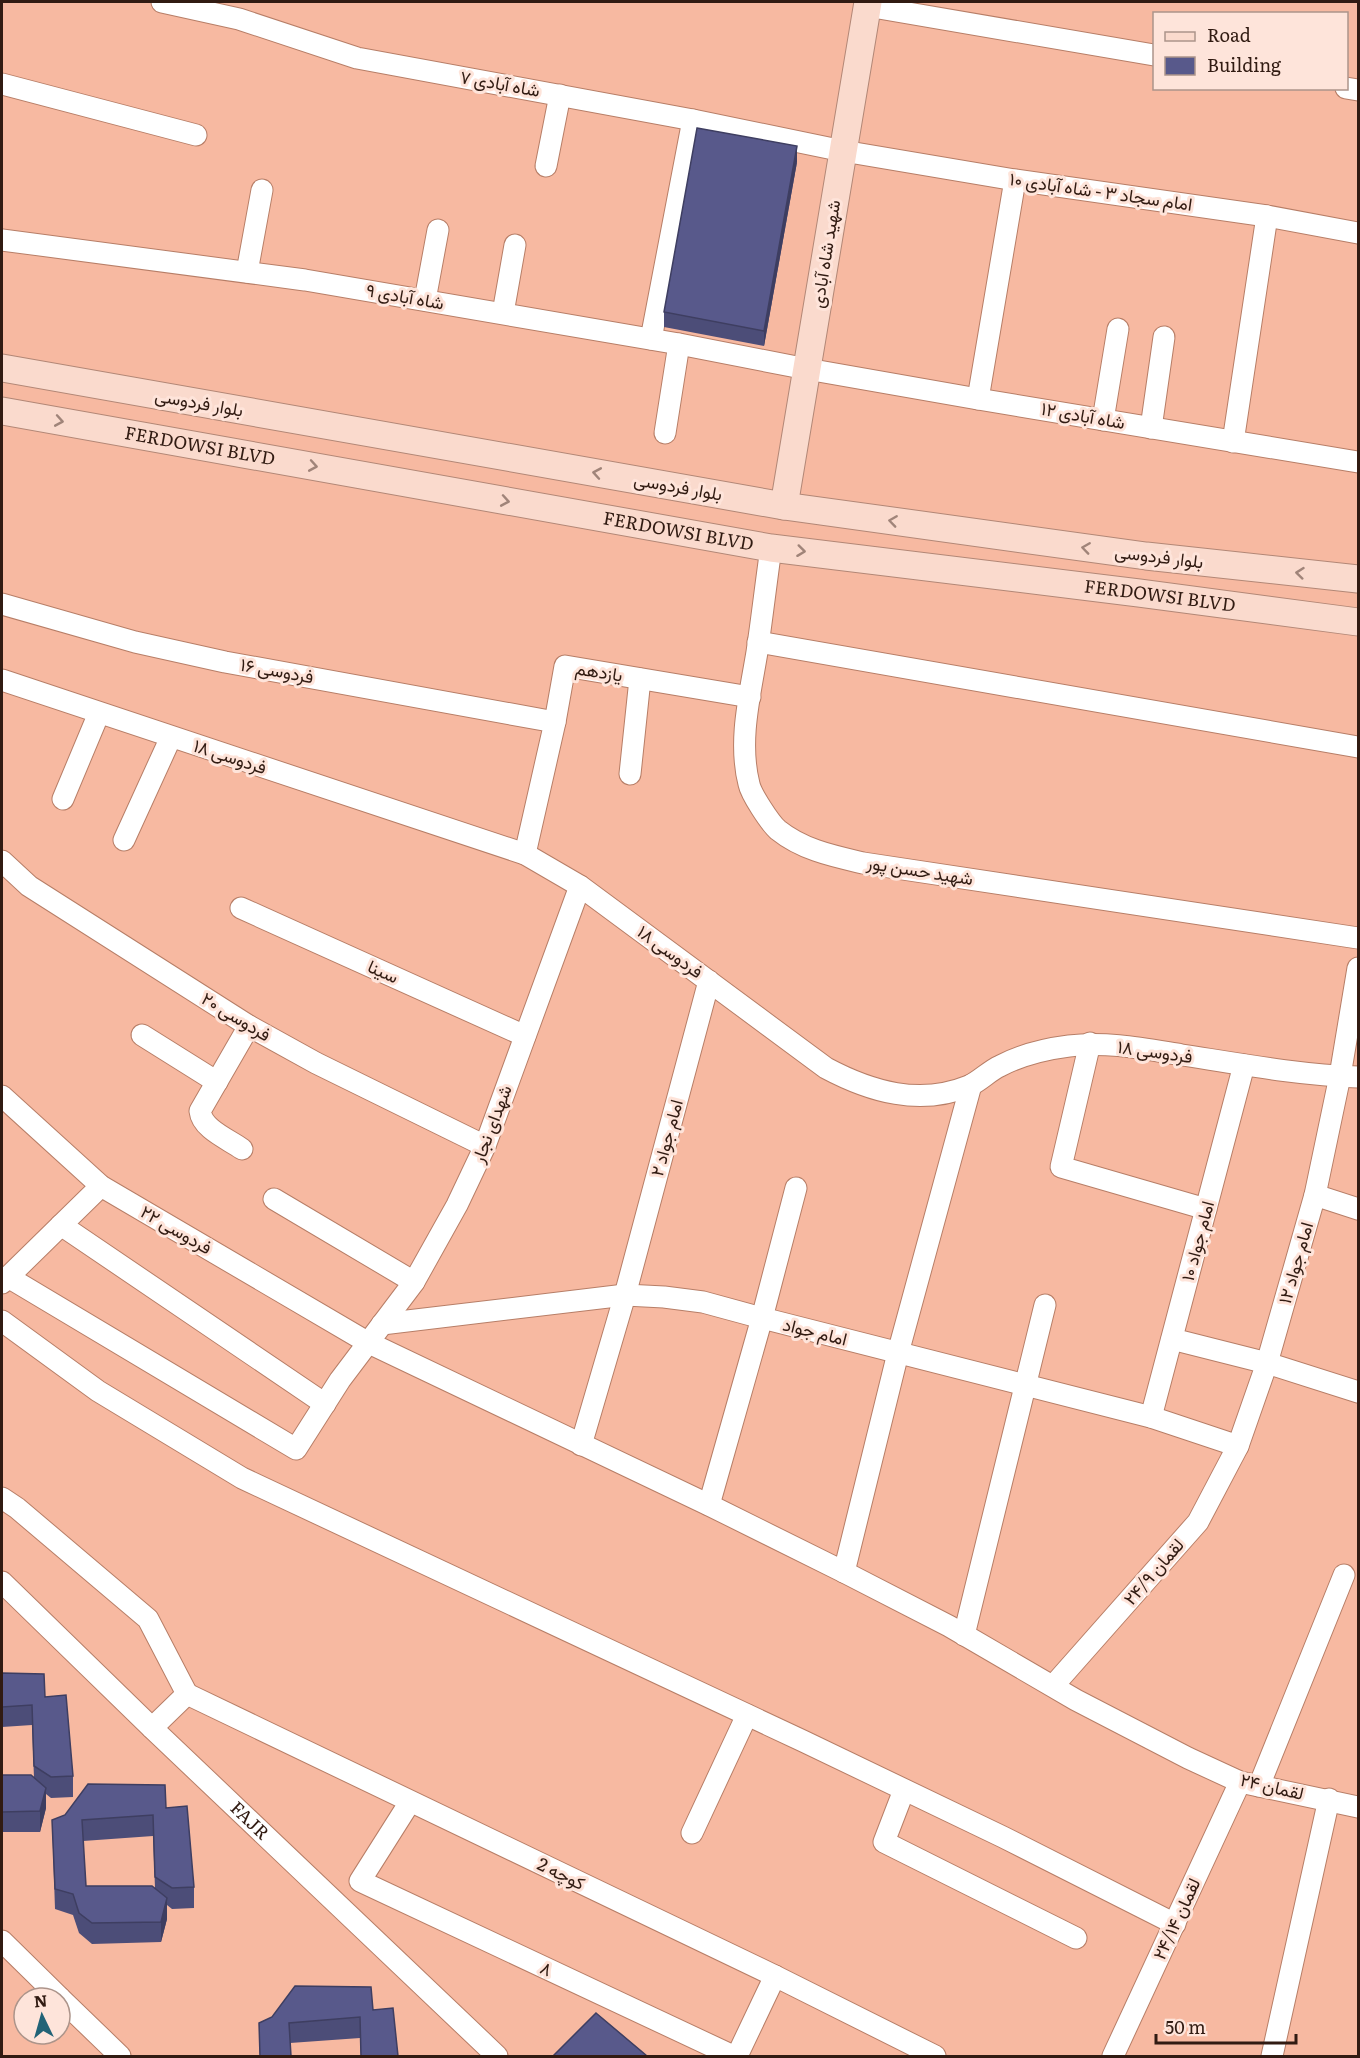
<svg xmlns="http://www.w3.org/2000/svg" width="1360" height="2058" font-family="Literata,Vazirmatn,serif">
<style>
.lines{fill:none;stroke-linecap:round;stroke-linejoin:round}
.minor-casing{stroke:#b77e67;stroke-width:23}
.major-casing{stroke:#b28776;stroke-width:29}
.minor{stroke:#fff;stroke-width:21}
.major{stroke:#fadacd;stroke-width:27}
.wall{fill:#4c4d78;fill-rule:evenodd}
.shaded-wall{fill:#3e3e61}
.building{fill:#58598b;stroke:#3e3e61;stroke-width:1.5}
.oneway{stroke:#a08479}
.labels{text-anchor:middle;stroke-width:6;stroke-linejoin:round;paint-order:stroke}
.street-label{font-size:18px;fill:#311b12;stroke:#fee4da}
</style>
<rect width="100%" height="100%" fill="#f7b9a1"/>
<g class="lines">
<defs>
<g id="minor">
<polyline points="162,2 239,19 357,58 693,120 843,151 1015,180 1267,216 1358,233"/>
<polyline points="867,6 1154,55"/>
<polyline points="2,84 196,135"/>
<polyline points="1346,88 1358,90"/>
<polyline points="546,166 560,95"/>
<polyline points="2,240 305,280 679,344 807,369 978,399 1358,462"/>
<polyline points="247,272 262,190"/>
<polyline points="425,300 438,230"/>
<polyline points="503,313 515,245"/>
<polyline points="651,339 693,120"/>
<polyline points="978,399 1015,180"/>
<polyline points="1103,420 1118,329"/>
<polyline points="1151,428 1164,337"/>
<polyline points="665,433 679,344"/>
<polyline points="1233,442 1267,216"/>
<path d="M 771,548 C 766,583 762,618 757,652 C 750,695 738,741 749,784 C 751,794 770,823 778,830 C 803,850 833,856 863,863 L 1358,938"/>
<polyline points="2,604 135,642 225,662 555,722"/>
<polyline points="758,642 1358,747"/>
<path d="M 2,680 L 525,854 L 580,886 L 826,1068 C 871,1092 920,1106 969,1086 C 980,1081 989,1071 1000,1066 C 1021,1055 1045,1049 1069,1046 C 1107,1041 1145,1049 1182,1055 C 1240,1064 1300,1075 1358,1077"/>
<polyline points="630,774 640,679"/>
<polyline points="63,799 99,713"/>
<polyline points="124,840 171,737"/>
<polyline points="525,854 555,722 565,666 750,697"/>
<polyline points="2,861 29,886 249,1026 316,1063 485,1146"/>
<polyline points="241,908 525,1036"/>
<polyline points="142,1035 217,1082"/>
<polyline points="1090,1043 1061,1167 1206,1209"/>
<polyline points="2,1096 101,1186 367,1342 709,1505 844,1572 949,1626 1076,1700 1188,1758 1240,1782 1358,1807"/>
<path d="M 242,1149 C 228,1139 202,1129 200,1111 L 249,1026"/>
<polyline points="1315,1195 1358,1209"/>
<polyline points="274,1199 414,1282"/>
<polyline points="61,1225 325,1404"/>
<polyline points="8,1277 296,1449 340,1380 414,1282 457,1205 485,1146 580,886"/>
<polyline points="2,1283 101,1186"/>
<polyline points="2,1321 98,1391 242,1478 803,1741 1003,1837 1175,1924"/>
<polyline points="382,1324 625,1295 664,1297 703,1302 762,1318 1151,1417 1238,1446"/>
<polyline points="1172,1339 1267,1363 1358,1392"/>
<polyline points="1151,1417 1244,1065"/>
<polyline points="581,1445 625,1295 709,981"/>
<polyline points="2,1498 17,1508 148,1619 187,1694"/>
<polyline points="709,1505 762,1318 796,1188"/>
<polyline points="844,1572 898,1353 971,1085"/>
<path id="s1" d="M 2,1582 L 152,1728 L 497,2056"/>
<polyline points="964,1635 1045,1305"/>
<polyline points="1053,1686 1198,1522 1238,1446 1267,1363 1315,1195 1340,1076 1358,968"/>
<polyline points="187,1694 775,1976 935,2056"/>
<polyline points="152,1728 187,1694"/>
<polyline points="1259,1786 1344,1575"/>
<polyline points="904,1790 884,1842 1076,1938"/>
<polyline points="410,1802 360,1881 733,2056"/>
<polyline points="692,1833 747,1715"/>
<polyline points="2,1941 60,1998"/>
<polyline points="60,1998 120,2056"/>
<polyline points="737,2056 775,1976"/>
<polyline points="1113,2056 1240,1782"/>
<polyline points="1272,2056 1329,1799"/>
</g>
<g id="major">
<polyline points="2,368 784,506 1146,556 1358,579"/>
<path id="s2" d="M 2,411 L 771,548 L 1139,593 L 1358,622"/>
<polyline points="784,506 868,2"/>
</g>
</defs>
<use href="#minor" class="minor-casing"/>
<use href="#major" class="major-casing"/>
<use href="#minor" class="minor"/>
<use href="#major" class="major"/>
</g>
<g class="wall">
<polygon points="797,162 764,346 664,327 664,312"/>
<polygon points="2,1673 45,1697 73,1776 73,1797 51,1798 46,1794 46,1808 40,1832 2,1832 2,1775 34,1778 32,1725 2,1727"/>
<path d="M 166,1808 L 194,1887 L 194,1908 L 172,1909 L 167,1905 L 167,1919 L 161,1942 L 92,1944 L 79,1933 L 73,1915 L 55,1909 L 52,1820 ZM 153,1836 L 155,1888 L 86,1886 L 83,1841 Z"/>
<polygon points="373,2010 398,2056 361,2056 360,2038 290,2043 291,2056 260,2056 259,2023 272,2017"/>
</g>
<g class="shaded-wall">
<polygon points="797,146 797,162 764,346 764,331"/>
<polygon points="46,1788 46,1808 40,1832 40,1811"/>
<polygon points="167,1898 167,1919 161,1942 161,1922"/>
</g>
<g class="building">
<polygon points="697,128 797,146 764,331 664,312"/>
<polygon points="2,1673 44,1674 45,1697 66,1695 73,1776 51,1777 34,1766 32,1705 2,1707"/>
<polygon points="2,1775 31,1775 46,1788 40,1811 2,1812"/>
<polygon points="88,1784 165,1785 166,1808 187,1806 194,1887 172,1888 155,1877 153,1815 82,1820 86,1886 152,1886 167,1898 161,1922 92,1923 79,1913 73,1894 55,1889 52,1820 65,1815"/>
<polygon points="295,1986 371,1987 373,2010 393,2008 398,2056 361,2056 360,2017 289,2023 291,2056 260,2056 259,2023 272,2017"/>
<polygon points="596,2013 647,2056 553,2056"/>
</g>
<defs><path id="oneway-chevron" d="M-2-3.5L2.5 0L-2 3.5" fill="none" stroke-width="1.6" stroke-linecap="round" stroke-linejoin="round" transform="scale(1.5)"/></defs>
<g class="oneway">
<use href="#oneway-chevron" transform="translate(59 421) rotate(10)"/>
<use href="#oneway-chevron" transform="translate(313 466) rotate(10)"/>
<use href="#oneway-chevron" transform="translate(597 473) rotate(-170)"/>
<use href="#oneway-chevron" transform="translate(505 501) rotate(10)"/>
<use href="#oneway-chevron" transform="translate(893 521) rotate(-172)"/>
<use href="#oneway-chevron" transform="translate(1086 548) rotate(-172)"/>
<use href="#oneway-chevron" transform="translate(801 551) rotate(7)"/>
<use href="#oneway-chevron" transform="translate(1300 573) rotate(-174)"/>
</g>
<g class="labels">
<g class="street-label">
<text transform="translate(500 84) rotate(10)" y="6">شاه آبادی ۷</text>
<text transform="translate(1101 192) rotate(8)" y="6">امام سجاد ۳ - شاه آبادی ۱۰</text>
<text transform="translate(826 254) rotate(-81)" y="6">شهید شاه آبادی</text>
<text transform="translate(405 297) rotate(10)" y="6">شاه آبادی ۹</text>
<text transform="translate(199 403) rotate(10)" y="6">بلوار فردوسی</text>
<text transform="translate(1083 416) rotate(10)" y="6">شاه آبادی ۱۲</text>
<text dy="6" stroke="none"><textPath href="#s2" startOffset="201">FERDOWSI BLVD</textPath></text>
<text transform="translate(678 487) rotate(10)" y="6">بلوار فردوسی</text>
<text dy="6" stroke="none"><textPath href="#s2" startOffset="687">FERDOWSI BLVD</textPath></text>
<text transform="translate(1159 557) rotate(7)" y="6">بلوار فردوسی</text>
<text dy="6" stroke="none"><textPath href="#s2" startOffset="1173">FERDOWSI BLVD</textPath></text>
<text transform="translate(277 671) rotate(10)" y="6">فردوسی ۱۶</text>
<text transform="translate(599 672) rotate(9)" y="6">یازدهم</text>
<text transform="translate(230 757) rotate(18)" y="6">فردوسی ۱۸</text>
<text transform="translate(920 871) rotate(9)" y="6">شهید حسن پور</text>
<text transform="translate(670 952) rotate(36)" y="6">فردوسی ۱۸</text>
<text transform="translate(383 972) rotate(24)" y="6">سینا</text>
<text transform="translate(236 1017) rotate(31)" y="6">فردوسی ۲۰</text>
<text transform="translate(1155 1052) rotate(8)" y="6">فردوسی ۱۸</text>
<text transform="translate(492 1124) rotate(-69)" y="6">شهدای نجار</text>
<text transform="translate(667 1138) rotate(-75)" y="6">امام جواد ۲</text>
<text transform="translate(176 1230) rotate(30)" y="6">فردوسی ۲۲</text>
<text transform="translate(1198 1241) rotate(-75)" y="6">امام جواد ۱۰</text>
<text transform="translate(1296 1263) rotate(-74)" y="6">امام جواد ۱۲</text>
<text transform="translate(815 1332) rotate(14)" y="6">امام جواد</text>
<text transform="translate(1154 1572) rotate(-49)" y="6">لقمان ۲۴/۹</text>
<text transform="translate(1272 1787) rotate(13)" y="6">لقمان ۲۴</text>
<text dy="6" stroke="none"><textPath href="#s1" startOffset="344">FAJR</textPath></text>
<text transform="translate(561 1874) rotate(26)" y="6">کوچه 2</text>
<text transform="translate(1177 1919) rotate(-65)" y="6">لقمان ۲۴/۱۴</text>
<text transform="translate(546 1969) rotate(25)" y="6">۸</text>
</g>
</g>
<rect width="1360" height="2058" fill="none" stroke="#311b12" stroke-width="6"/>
<rect x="1153" y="12" width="195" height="78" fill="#fee4da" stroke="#ac948a" stroke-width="1.5"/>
<rect x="1165" y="32" width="30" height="9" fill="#fadacd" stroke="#ac948a" stroke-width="1.5"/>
<text x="1207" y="42" font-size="18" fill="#311b12">Road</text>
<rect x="1165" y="57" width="30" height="18" fill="#58598b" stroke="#ac948a" stroke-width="1.5"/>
<text x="1207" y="72" font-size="18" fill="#311b12">Building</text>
<g transform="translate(42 2016) rotate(355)"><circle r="28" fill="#fee4da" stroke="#ac948a" stroke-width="1.5"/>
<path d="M0-4.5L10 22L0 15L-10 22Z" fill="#226377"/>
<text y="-9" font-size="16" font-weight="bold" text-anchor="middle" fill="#311b12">N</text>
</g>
<path d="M1156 2034v9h140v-9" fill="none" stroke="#311b12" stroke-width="3"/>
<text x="1165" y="2034" font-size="18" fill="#311b12" stroke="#fee4da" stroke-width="4.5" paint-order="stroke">50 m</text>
</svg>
